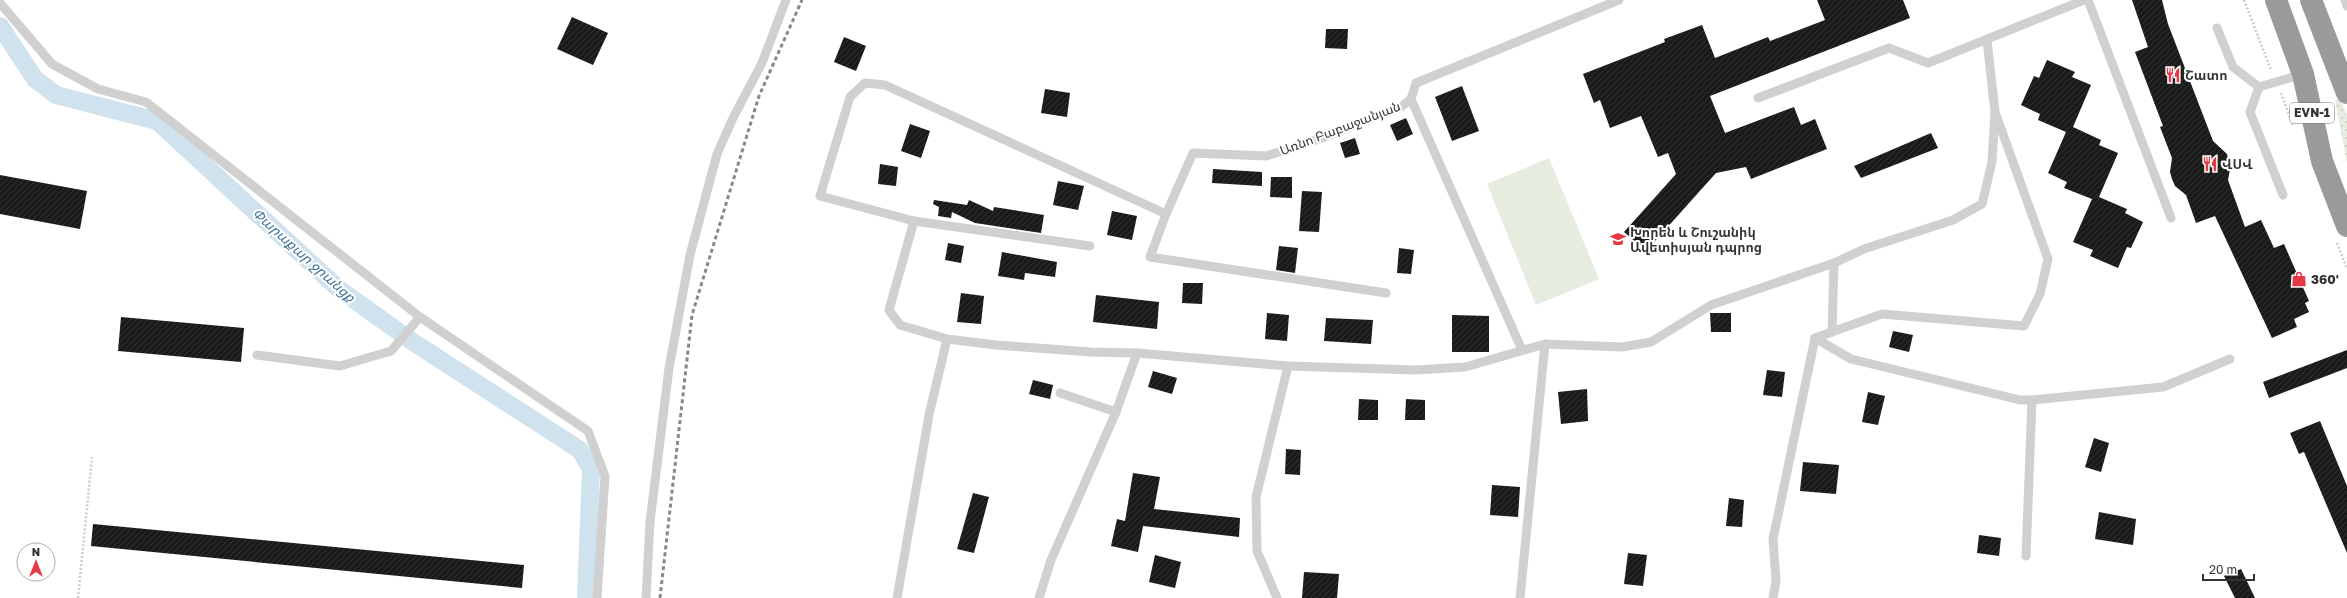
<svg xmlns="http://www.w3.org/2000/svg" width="2347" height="598" font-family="'Golos Text','Noto Sans Armenian',sans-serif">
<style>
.grass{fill:url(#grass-dots)}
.pitch{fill:#e6ecdf}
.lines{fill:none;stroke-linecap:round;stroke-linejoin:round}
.canal{stroke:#cfe2ee;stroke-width:18}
.building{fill:url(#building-hatch)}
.path{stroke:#cdcdcd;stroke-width:2.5;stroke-dasharray:2 2;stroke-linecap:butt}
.lane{stroke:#d0d0d0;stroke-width:9}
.highway{stroke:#9a9a9a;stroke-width:22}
.rail{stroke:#888;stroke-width:3;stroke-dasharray:4 3;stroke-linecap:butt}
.labels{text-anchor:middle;stroke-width:4;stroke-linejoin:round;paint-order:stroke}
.shield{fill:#fff;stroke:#707070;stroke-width:1}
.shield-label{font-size:12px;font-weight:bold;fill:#333}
.poi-label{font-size:13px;font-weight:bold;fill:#333;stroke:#fff;text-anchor:start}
.street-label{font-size:13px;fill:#333;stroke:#fff}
.water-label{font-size:14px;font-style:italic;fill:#3f7597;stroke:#fff}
</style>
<defs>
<pattern id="grass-dots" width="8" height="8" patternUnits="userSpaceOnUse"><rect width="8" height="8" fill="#e6ecdf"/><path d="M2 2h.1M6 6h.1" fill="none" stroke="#c6cbc0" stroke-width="1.8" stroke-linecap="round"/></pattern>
<pattern id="building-hatch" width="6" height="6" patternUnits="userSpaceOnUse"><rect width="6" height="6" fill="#1a1a1a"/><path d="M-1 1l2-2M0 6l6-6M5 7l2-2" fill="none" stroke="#333"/></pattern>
</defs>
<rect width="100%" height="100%" fill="#fff"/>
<polygon class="grass" points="2340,98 2347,116 2347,163 2335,100"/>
<polygon class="pitch" points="1549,158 1599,279 1536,305 1487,184"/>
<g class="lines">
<polyline class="canal" points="0,26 35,79 56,95 157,121 339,289 413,342 580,450 591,469 586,598"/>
</g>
<g class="building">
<polygon points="1817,0 1903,0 1910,18 1710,96 1725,133 1794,107 1801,125 1815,119 1827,149 1751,179 1746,167 1716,173 1646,251 1624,232 1676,174 1668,153 1658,157 1641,116 1610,128 1600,100 1594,103 1583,74 1665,42 1664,39 1702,25 1715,58 1768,37 1770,41 1825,20"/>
<polygon points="2132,0 2162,0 2168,24 2213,141 2227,154 2230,169 2228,180 2245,227 2261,220 2274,248 2284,244 2309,301 2305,303 2309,312 2294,319 2297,327 2272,338 2215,216 2196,223 2186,195 2175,186 2172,179 2170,172 2172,158 2160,127 2163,126 2135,52 2148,47"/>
<polygon points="572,17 608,33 593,65 557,49"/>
<polygon points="1326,29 1348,29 1347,49 1325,48"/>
<polygon points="844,37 866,46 856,71 834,62"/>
<polygon points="2047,60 2075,72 2072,77 2091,85 2073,127 2101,140 2099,145 2118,153 2099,197 2127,209 2125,213 2143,222 2131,248 2127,247 2118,268 2090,256 2093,250 2073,242 2092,199 2064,188 2067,182 2048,173 2066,132 2038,120 2040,114 2021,105 2034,76 2039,78"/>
<polygon points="1462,86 1479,131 1452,141 1435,97"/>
<polygon points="1045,89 1070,93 1067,117 1041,113"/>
<polygon points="1406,118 1413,134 1397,141 1390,125"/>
<polygon points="910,124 930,131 921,158 901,151"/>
<polygon points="1931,133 1938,148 1861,178 1854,166"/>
<polygon points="1355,138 1360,154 1345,158 1340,143"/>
<polygon points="880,164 898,167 896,186 878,184"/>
<polygon points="1213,169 1262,172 1262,186 1212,183"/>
<polygon points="0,175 87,191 80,229 0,214"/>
<polygon points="1271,177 1292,177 1292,198 1270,197"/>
<polygon points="1058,181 1084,186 1078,210 1053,205"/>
<polygon points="1302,191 1322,192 1319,232 1299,231"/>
<polygon points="934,200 967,205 969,200 993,211 994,207 1044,215 1041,233 975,223 952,212 951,218 938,216 939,207 933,204"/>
<polygon points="1112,211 1137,216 1132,240 1107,235"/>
<polygon points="948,243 964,246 961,263 945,260"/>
<polygon points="1279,246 1298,248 1295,273 1276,270"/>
<polygon points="1399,248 1414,250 1411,274 1397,273"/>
<polygon points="1002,252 1057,262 1055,277 1025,273 1024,280 998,276"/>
<polygon points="1183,283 1203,283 1202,304 1182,303"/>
<polygon points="961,293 984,296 981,324 957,322"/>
<polygon points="1096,295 1159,302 1157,329 1093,322"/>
<polygon points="1267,313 1289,315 1287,341 1265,339"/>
<polygon points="1710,313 1731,313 1731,332 1711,332"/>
<polygon points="1452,315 1489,316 1489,352 1452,352"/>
<polygon points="121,317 244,328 241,362 118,351"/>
<polygon points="1326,318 1373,320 1371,344 1324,341"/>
<polygon points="1893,331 1913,335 1909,352 1889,347"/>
<polygon points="2347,350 2347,368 2269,398 2263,382"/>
<polygon points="1767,370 1785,372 1782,397 1763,395"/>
<polygon points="1153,371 1177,378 1172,394 1148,387"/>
<polygon points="1033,380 1053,385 1050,399 1029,394"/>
<polygon points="1587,389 1588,421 1561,424 1558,392"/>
<polygon points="1868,392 1885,396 1878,425 1862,422"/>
<polygon points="1359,399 1378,400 1378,420 1358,420"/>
<polygon points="1406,399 1425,400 1425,420 1405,420"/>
<polygon points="2320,421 2347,486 2347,553 2304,452 2299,454 2290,433"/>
<polygon points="2094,438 2109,443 2101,472 2085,467"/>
<polygon points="1286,449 1301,450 1300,475 1285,474"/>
<polygon points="1803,462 1839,465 1836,494 1800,491"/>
<polygon points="1133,473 1160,477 1154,509 1240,518 1239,537 1143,526 1138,552 1111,546 1117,519 1125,521"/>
<polygon points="1492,485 1520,487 1518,517 1490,515"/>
<polygon points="973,493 989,497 974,553 957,549"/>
<polygon points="1729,498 1744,500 1742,527 1726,526"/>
<polygon points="2099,512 2136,519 2133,545 2095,539"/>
<polygon points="93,524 524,565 522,588 91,546"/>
<polygon points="1979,535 2001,538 1999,556 1977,553"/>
<polygon points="1628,553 1647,555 1643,586 1624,584"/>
<polygon points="1155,555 1181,562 1175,588 1149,582"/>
<polygon points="2241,569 2255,598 2235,598 2224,576"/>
<polygon points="1304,572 1339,574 1337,598 1302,598"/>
</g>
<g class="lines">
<g class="path">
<polyline points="2244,0 2271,70"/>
<polyline points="2281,93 2293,126"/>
<polyline points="2337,243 2347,269"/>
<polyline points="78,598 92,457"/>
</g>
<g class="lane">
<polyline points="2088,0 2171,218"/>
<polyline points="2345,0 2347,6"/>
<polyline points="0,3 52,64 98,89 146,102 420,317 588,431 605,476 597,598"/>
<polyline points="2217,28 2233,67 2259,87"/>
<polyline points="2259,87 2250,112 2283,195"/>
<polyline points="2259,87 2303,74"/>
<polyline points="1758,98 1889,48 1928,63 2084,0"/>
<polyline points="1411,99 1522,350"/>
<polyline points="914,221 889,310 900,325 947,339 996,345 1091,352 1137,353 1288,366 1415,370 1465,367 1545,344 1622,347 1651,342 1711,305 1834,263 1864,249 1953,220 1982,204 1992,162 1995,112"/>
<polyline points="1090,246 914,221 820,196 850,97 865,83 885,85 1166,214"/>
<polyline points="1386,293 1150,257 1166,214 1193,153 1266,156 1322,138 1401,107 1411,99 1416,83 1619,0"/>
<polyline points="1832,332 1834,263"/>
<polyline points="1815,338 1882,314 2024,326 2040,294 2048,259 1995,112 1987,40"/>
<polyline points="1815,338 1851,359 2020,400 2032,400 2163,387 2230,359"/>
<polyline points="257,355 340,366 391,351 420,317"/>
<polyline points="1060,393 1116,412"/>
<polyline points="2026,556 2032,400"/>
<polyline points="646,598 650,522 669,368 690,255 717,154 733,118 762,63 786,0"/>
<polyline points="897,598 929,415 947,339"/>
<polyline points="1039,598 1051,560 1116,412 1137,353"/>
<polyline points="1277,598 1257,551 1256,497 1288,366"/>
<polyline points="1520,598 1545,344"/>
<polyline points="1773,598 1776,581 1773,539 1815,338"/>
</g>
<g class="highway">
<polyline points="2276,0 2303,74 2322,161 2347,226"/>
<polyline points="2311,0 2347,93"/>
</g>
<polyline class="rail" points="660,598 692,315 759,96 802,0"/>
</g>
<defs>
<symbol id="restaurant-bare" viewBox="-9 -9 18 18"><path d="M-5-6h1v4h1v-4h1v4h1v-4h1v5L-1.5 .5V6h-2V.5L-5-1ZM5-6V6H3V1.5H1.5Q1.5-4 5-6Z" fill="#e63946" stroke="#fff" stroke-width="2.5" paint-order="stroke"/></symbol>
<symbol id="school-bare" viewBox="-9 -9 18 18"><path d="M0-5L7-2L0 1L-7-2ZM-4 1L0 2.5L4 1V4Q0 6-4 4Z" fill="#e63946" stroke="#fff" stroke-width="2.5" paint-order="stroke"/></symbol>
<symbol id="shop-bare" viewBox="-9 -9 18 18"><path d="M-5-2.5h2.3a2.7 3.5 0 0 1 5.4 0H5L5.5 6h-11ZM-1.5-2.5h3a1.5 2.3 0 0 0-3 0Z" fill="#e63946" stroke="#fff" stroke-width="2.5" paint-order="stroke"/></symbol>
</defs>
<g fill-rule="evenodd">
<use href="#restaurant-bare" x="2162" y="64" width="22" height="22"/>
<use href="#restaurant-bare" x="2199" y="153" width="22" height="22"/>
<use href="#school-bare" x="1607" y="228" width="22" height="22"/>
<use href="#shop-bare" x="2288" y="268" width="22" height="22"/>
</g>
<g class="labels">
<rect class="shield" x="2290" y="103" width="44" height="20" rx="3"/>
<g class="shield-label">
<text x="2312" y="117">EVN-1</text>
</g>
<g class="poi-label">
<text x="2185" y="80">Շատո</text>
<text x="2222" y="169">ՎՍՎ</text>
<text x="1630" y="237">Խորեն և Շուշանիկ<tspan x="1630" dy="15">Ավետիսյան դպրոց</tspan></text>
<text x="2311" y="284">360'</text>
</g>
<g class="street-label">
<text transform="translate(1340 128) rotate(-21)" y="5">Առնո Բաբաջանյան</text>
</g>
<g class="water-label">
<text transform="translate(304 255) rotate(42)" y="5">Փարաքար ջրանցք</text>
</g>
</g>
<g transform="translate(36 562)"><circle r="19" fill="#ffffff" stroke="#adadad"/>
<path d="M0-3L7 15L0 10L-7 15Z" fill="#e63946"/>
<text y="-6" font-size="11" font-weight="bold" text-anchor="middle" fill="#333333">N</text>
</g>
<path d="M2203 574v6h51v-6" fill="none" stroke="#333333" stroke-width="2"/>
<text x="2209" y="574" font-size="12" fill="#333333" stroke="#ffffff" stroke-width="3" paint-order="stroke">20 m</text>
</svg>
